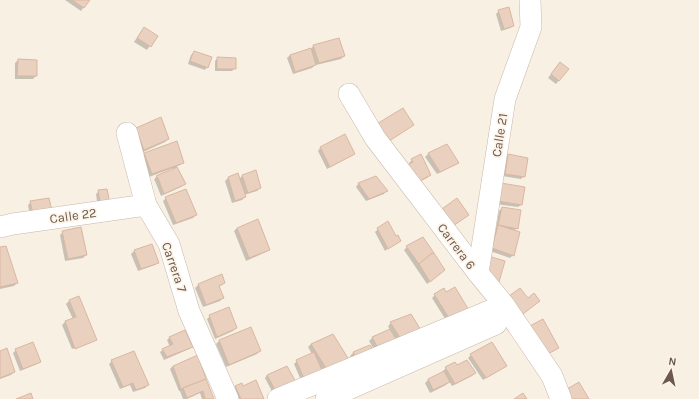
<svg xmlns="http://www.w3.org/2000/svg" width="699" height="399" font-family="Karla,sans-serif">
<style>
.shadow{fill:#0003}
.building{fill:#ead0be;stroke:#dab7a1}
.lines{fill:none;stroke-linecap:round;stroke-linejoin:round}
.minor-casing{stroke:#c7b8ac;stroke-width:22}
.minor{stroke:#fff;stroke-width:21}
.labels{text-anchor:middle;stroke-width:3.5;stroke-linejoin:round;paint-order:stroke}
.street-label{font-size:13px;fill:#6d584d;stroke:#fcf4e8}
</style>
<rect width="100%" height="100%" fill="#f8f0e3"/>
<g class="shadow">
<polygon points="65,0 89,0 81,11"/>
<polygon points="499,11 513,26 510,28 501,31 496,14"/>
<polygon points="141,32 156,37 147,50 134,42"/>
<polygon points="313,46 344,56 341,59 316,65 316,64 312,68 293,74 287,58 290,55 311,49"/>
<polygon points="194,52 207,67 205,70 188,64 191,55"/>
<polygon points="218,58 235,68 232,71 215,71 215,61"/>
<polygon points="18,60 36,76 33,79 15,79 15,63"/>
<polygon points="557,66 568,69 556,84 548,78"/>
<polygon points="133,132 168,139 165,142 141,153"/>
<polygon points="447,145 458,163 455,165 437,174 425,157 428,154"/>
<polygon points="320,148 354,154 351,156 327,169 318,151"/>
<polygon points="145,154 183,162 180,165 176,167 184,184 181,187 161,196 155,181 154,180 156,177 173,170 173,168 149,177 142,157"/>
<polygon points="508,155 524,176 521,179 502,176 505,158"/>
<polygon points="420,156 430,175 427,178 409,187 410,165 409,163 412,160"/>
<polygon points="242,176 260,188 257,191 244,195 245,197 242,200 232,203 225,181 228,178 239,179"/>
<polygon points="376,177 386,191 384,194 366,201 356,187 358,184"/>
<polygon points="498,187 521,205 518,207 496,204"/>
<polygon points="106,190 98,208 96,194 99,191"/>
<polygon points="166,198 196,215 193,218 173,225 163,201"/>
<polygon points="31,202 50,221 32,225 28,205"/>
<polygon points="502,208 517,228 513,231 513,255 510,258 490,251 496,229 499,211"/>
<polygon points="237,228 269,249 266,252 246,261 234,231"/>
<polygon points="378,229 400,240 385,251 375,232"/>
<polygon points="63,232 86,255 83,258 65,261 60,235"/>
<polygon points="152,245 158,262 155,265 138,271 131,254 134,251"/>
<polygon points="407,247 441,273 427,284 404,250"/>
<polygon points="0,248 17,283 14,286 0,289"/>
<polygon points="221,276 224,283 219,287 223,298 220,301 203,307 195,288 198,285"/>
<polygon points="454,288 449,325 432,298 435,295 446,293"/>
<polygon points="79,297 95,340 93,342 93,340 72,349 62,325 65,322 73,319 66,304 69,301"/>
<polygon points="411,315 399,354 381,361 369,341 372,338 390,330 388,326 391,323"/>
<polygon points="210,316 236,328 233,331 215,339 207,319"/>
<polygon points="250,328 260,351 257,354 226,367 216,344 219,341"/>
<polygon points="332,335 331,383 321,368 320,368 307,394 294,364 297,361 312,354 308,347 311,344"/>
<polygon points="169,338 192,347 189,349 164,360 160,352 163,350 170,347 167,340"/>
<polygon points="369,346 360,371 350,356 353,353"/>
<polygon points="16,350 40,362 37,364 20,371 13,353"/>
<polygon points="0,352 14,372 11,375 0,379"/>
<polygon points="471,355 506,366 503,368 483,380 468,358"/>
<polygon points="112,361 148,385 145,388 133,392 130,385 120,389 109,364"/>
<polygon points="455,363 457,366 475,373 472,376 452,386 449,381 446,385 430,393 425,383 428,380 444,372 443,371 446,368"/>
<polygon points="173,366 213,399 202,399 200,393 187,399 183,399 180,391 179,391 170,369"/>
<polygon points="287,367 276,399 265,378 267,375"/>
<polygon points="236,387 243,388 263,399 237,399 233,389"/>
</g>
<g class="building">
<polygon points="72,0 90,0 84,8"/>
<polygon points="509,7 514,26 504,29 498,10"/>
<polygon points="144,27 158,36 151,47 137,38"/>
<polygon points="339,38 345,56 319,63 313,45"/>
<polygon points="311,48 316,65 295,72 290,55"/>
<polygon points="194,51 212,57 208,68 190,61"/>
<polygon points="217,57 236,58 236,69 217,69"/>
<polygon points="18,59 37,60 37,76 17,76"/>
<polygon points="560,62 569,69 559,81 551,74"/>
<polygon points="403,108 414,125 386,143 375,125"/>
<polygon points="161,117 169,139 144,150 136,128"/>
<polygon points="345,134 355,154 330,167 320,147"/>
<polygon points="177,141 184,163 152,174 144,153"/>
<polygon points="447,144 459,163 440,172 428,153"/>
<polygon points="421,154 431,175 412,185 403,167 413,162 411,159"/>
<polygon points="508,154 528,158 525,177 505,174"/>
<polygon points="177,167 186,184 164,194 158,178 156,176"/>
<polygon points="256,170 261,188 248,193 242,175"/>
<polygon points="238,173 246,197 235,201 228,177"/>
<polygon points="376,176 388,191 369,199 358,183"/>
<polygon points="501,183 525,187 522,205 498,201"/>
<polygon points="107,189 110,204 101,206 98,190"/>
<polygon points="186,189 197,215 176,223 165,197"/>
<polygon points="49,198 54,219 35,222 30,201"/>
<polygon points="457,198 469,215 447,230 435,214"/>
<polygon points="502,207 521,210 518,229 498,225"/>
<polygon points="258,219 270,250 249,258 237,228"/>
<polygon points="388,221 396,236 398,235 401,241 388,249 377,228"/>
<polygon points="498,225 520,232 514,256 492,248"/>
<polygon points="81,227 87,255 68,259 62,231"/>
<polygon points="423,237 434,253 431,254 419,264 406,246"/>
<polygon points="152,244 159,263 141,269 134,250"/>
<polygon points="6,246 18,283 0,287 0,247"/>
<polygon points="434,253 445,270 430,282 419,264 431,254"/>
<polygon points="488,256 505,261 499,282 482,277"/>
<polygon points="222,274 225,283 219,286 224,298 206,305 198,284"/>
<polygon points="455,287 470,312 452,323 434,294 444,288 446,292"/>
<polygon points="520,288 528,298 534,293 540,301 511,323 498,304"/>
<polygon points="79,296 97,340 75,349 65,321 76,317 69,300"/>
<polygon points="229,307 237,328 217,337 209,315"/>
<polygon points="411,314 427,340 407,349 390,322"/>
<polygon points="543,319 559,348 544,356 528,327"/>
<polygon points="251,327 261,351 229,365 219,340"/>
<polygon points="390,329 403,351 384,359 372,337"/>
<polygon points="185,330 193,347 167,357 162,349 173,344 169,337"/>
<polygon points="333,334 356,371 334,381 311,344"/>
<polygon points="33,342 41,362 23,369 15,349"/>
<polygon points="492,342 507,366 486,378 470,354"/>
<polygon points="370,345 380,361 363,369 353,352"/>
<polygon points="7,348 15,372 0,378 0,351"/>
<polygon points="134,351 149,385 136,390 133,383 123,387 111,360"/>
<polygon points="314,352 328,384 310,392 296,360"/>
<polygon points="198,355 206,379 181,389 173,366"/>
<polygon points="467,360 476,373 455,384 445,367 455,362 457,365"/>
<polygon points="287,366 303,395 280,399 267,375"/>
<polygon points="444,371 450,382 433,390 428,379"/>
<polygon points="206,379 214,399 202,399 205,398 203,391 187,398 183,388"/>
<polygon points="256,380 264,399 241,399 235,386 242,383 243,386"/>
<polygon points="579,382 589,399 566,399 562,392"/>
<polygon points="31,393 33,399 16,399"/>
<polygon points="523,393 527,399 514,399"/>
</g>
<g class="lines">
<defs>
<g id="minor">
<polyline points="349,94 375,138 478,273 504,305 552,376 561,399"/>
<polyline points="127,133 146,205 169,244 189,311 228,399"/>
<polyline points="0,227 13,224 146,205"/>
<polyline points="478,273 505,99 531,27 530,0"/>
<polyline points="278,399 504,305"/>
<polyline points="326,399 496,324"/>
</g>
</defs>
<use href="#minor" class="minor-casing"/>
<use href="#minor" class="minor"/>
</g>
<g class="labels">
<g class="street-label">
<text transform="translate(499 135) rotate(-81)" y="5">Calle 21</text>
<text transform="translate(73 215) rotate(-8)" y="5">Calle 22</text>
<text transform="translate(457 246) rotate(53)" y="5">Carrera 6</text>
<text transform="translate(175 267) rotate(71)" y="5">Carrera 7</text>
</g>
</g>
<g transform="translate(671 371) rotate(9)" stroke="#fcf4e8" stroke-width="3" paint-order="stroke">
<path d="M0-3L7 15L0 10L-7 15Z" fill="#6d584d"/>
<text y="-6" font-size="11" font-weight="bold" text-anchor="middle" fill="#6d584d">N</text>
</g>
</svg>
